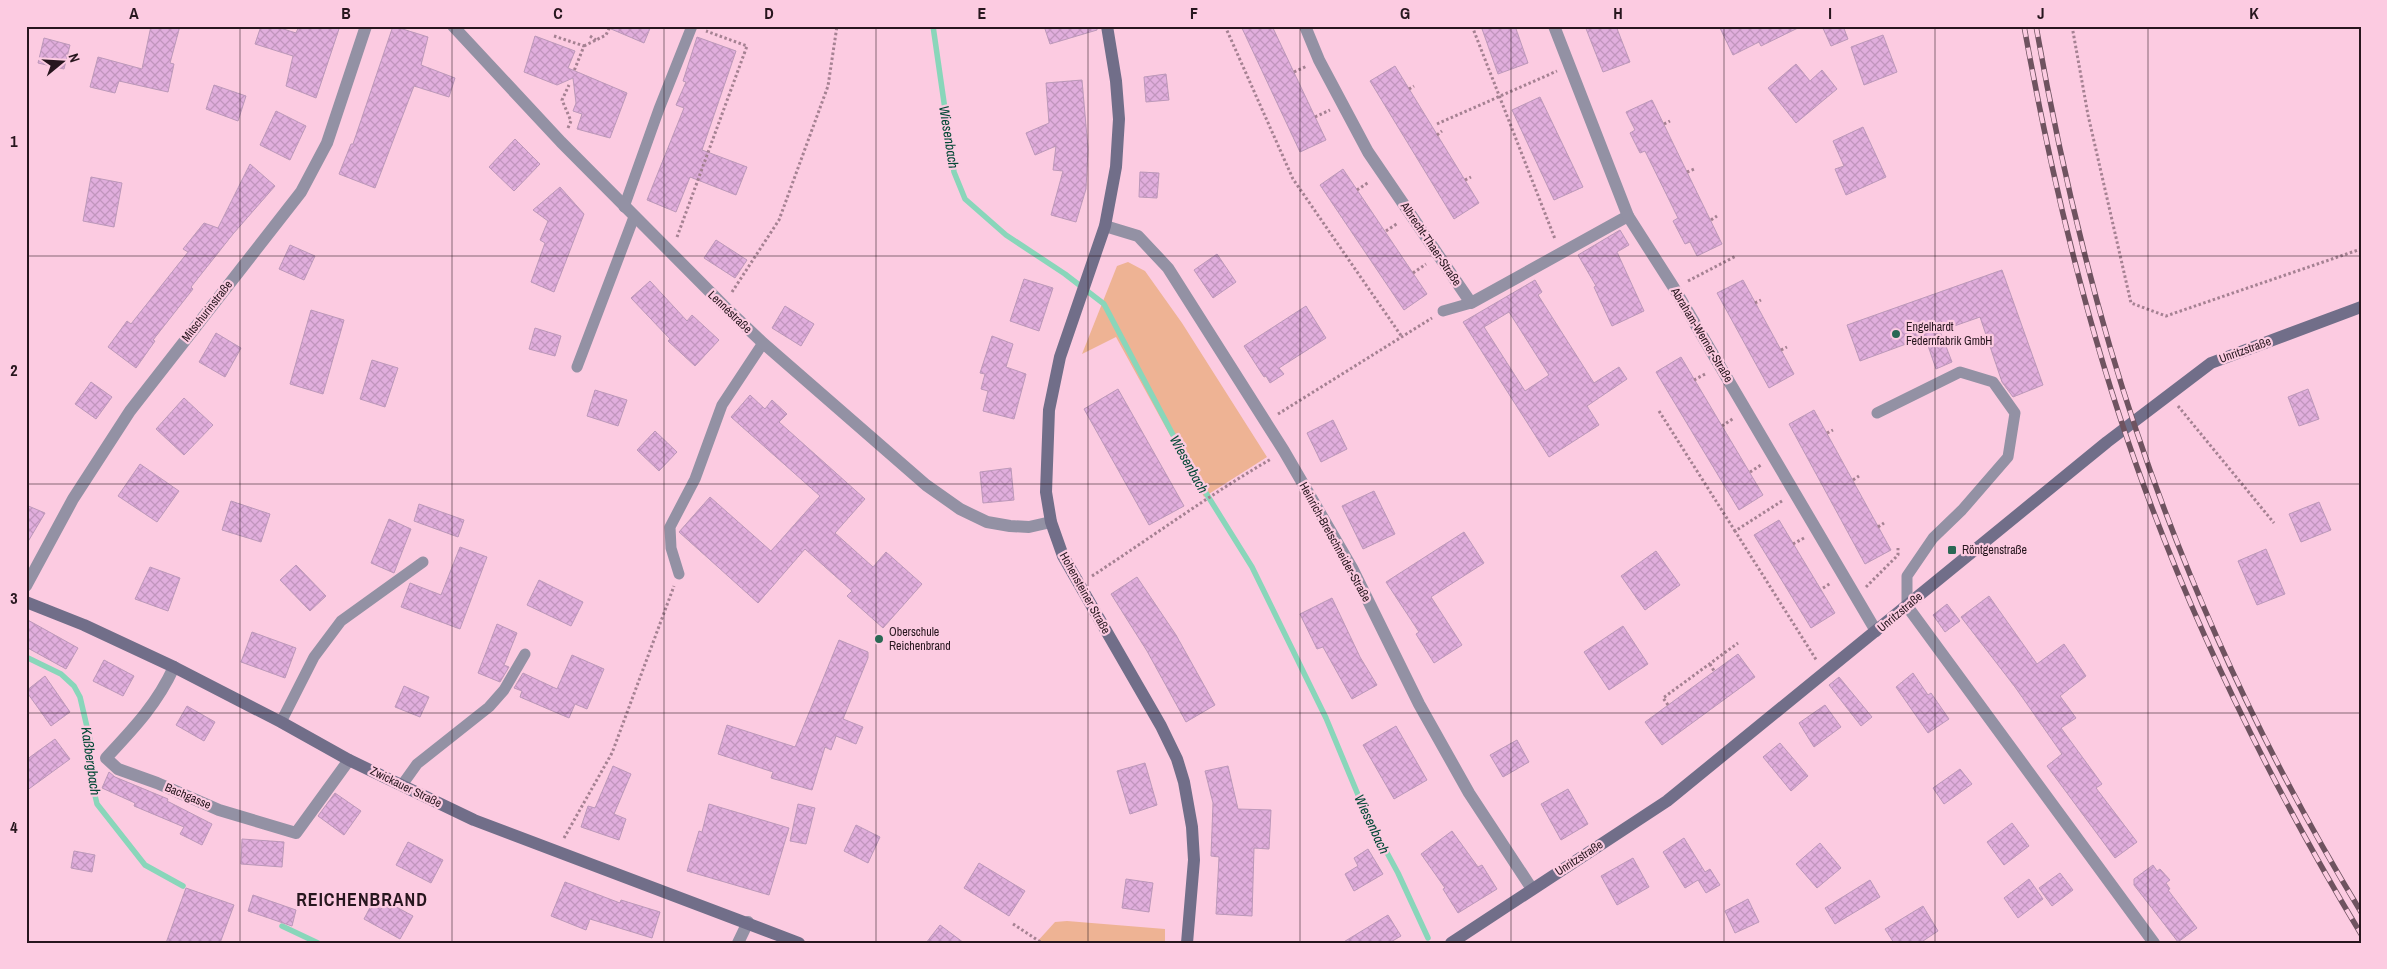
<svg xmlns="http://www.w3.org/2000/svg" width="2387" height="969" font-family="'Archivo Narrow',sans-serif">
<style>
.green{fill:#eeb394}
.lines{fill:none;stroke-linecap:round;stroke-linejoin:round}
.stream{stroke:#89d6ba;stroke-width:5.5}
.building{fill:url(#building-cross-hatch);stroke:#bc98b9;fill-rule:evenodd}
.path{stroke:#a58192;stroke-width:3;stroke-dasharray:2.5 2.5;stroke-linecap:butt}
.lane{stroke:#9391a4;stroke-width:11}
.street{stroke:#9391a4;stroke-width:12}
.secondary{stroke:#716e89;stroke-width:12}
.rail-casing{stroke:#6f5360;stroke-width:5.5}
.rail{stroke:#fccbe1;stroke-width:4;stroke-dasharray:11;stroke-linecap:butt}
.grid{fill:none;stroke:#27161e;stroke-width:1;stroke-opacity:0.55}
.poi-dot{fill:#2a6854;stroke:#fccbe1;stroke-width:2}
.labels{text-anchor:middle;stroke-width:4.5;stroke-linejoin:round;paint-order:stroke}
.street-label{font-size:12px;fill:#27161e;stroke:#fccbe1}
.poi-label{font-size:12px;fill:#27161e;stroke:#fccbe1;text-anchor:start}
.water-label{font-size:14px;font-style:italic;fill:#054937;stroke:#fccbe1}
.district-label{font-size:18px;font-weight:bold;letter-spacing:1px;fill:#27161e;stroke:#fccbe1}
.neatline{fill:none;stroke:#27161e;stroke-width:2}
.grid-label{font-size:16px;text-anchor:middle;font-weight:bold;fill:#27161e}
</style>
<defs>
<pattern id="building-cross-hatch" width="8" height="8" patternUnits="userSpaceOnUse" patternTransform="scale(1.25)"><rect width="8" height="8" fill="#e1aedd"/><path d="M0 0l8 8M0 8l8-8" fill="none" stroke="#c195bd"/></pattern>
</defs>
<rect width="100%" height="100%" fill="#fccbe1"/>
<g class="green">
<polygon points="1128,262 1145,271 1182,323 1267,457 1204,497 1116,337 1082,354 1117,266"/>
<polygon points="1067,921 1165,929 1165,943 1036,943 1055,922"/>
</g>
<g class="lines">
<g class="stream">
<polyline points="933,26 954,172 965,199 1006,235 1065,274 1104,304 1191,469 1252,567 1326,718 1366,814 1398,873 1428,938"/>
<polyline points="26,657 61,674 74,686 80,697 91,744 90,774 97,804 145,865 183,886"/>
<polyline points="282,926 318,943"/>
</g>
</g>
<g class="building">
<polygon points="151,26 180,26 170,63 174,64 168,92 119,81 115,93 90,87 98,57 142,69"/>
<polygon points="261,26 274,26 296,33 299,26 340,26 316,98 286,86 293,56 255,44"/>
<polygon points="393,26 428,37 421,65 455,78 449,97 414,86 375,188 339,174 351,144 353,144"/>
<polygon points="604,26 651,26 644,43"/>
<polygon points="1044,26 1097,26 1097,30 1050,44"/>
<polygon points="1241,26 1272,26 1326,140 1300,152"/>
<polygon points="1481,26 1515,26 1528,63 1498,74"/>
<polygon points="1585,26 1616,26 1630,62 1603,72"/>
<polygon points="1719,26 1802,26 1761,46 1759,42 1733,55"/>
<polygon points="1822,26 1843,26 1848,39 1831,46"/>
<polygon points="1883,35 1897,72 1864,85 1851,47"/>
<polygon points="535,36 575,51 568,68 627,93 610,138 577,129 582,114 573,111 576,103 573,78 557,85 524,72"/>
<polygon points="697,37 736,51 702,150 747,167 736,195 690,177 676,212 647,200 684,108 676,105 686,82 683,81"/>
<polygon points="44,38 70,45 64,69 38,63"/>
<polygon points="1796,64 1810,81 1822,70 1837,89 1796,123 1768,88"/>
<polygon points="1395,66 1479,203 1454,219 1370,81"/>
<polygon points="1166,74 1169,100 1146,102 1144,77"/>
<polygon points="1082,80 1088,149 1086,189 1076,222 1051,215 1063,171 1053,170 1056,146 1035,155 1026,133 1049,123 1046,83"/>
<polygon points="214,85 246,96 238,121 206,109"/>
<polygon points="1540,97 1583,187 1554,200 1512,110"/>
<polygon points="1652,100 1722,244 1697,256 1690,242 1685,244 1673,221 1678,218 1645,151 1640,153 1630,133 1635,130 1626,112"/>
<polygon points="276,111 306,126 290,160 260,145"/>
<polygon points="1863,127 1886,177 1846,195 1835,169 1844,166 1833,141"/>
<polygon points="515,139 540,164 514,191 489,167"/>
<polygon points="250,164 275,186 233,234 191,287 193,289 153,340 155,341 136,368 108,347 127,321 131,324 188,252 183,249 204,223 218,228"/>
<polygon points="1343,169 1427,294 1404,310 1320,185"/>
<polygon points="1140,172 1159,173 1157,198 1139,197"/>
<polygon points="91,177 122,183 114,227 83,221"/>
<polygon points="560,187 584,214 554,292 531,282 545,243 540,240 548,221 533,210"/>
<polygon points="1620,230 1629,245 1617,252 1644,311 1612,326 1594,287 1596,286 1578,255"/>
<polygon points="716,240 747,260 735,278 704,258"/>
<polygon points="290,245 315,256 304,280 279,269"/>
<polygon points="1217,254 1236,282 1213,298 1194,270"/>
<polygon points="2002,270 2043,385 2013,397 2002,382 1980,317 1940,331 1952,362 1936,369 1925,337 1860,361 1847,325"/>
<polygon points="1024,279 1053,288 1039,331 1010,321"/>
<path d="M 1535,280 L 1542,292 L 1538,295 L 1594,383 L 1619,367 L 1627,379 L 1587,406 L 1599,425 L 1549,457 L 1463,322 ZM 1509,312 L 1549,375 L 1525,391 L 1484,327 Z"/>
<polygon points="1743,280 1794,374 1769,388 1717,293"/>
<polygon points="650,281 687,321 692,315 719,340 695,366 668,341 670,339 631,298"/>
<polygon points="785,306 814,324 801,346 772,328"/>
<polygon points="1306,306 1326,338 1279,368 1284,374 1270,383 1266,376 1264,377 1244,346"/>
<polygon points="311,310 344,320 323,394 290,384"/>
<polygon points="535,328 561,336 555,356 529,349"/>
<polygon points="216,333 241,348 225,377 199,362"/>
<polygon points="992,336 1013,344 1006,367 1026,374 1014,419 983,411 988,391 981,389 985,374 980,373"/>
<polygon points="1681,357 1763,495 1739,510 1656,372"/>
<polygon points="372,360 398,368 385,407 360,399"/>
<polygon points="91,382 112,397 96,419 75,404"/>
<polygon points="1118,389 1184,506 1149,525 1084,409"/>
<polygon points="2308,389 2319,419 2299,426 2288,397"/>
<polygon points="595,390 627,400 618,426 587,416"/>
<polygon points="750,395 765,409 772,400 787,414 779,422 865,499 835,533 873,567 886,552 922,584 883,628 847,596 852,591 805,549 758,603 679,532 710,497 771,551 820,496 731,417"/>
<polygon points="184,398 213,425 184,455 156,429"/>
<polygon points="1814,410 1891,550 1865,564 1789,424"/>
<polygon points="1333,420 1347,449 1321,462 1307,433"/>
<polygon points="655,431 677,452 659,471 637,450"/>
<polygon points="140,464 179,491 157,522 118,496"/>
<polygon points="1011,468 1014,500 983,503 980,472"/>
<polygon points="1374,491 1395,534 1363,549 1342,506"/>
<polygon points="231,501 270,514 261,542 222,530"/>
<polygon points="2319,502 2331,530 2301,542 2289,514"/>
<polygon points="419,504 464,520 458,537 414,521"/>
<polygon points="26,505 45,513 26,545"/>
<polygon points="389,519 411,529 394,573 371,563"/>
<polygon points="1779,520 1835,613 1811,628 1754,535"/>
<polygon points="1464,532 1484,563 1431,597 1462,645 1434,663 1416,634 1419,632 1386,582"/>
<polygon points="460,547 487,557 460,629 401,607 410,583 441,595"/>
<polygon points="2266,549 2285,594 2257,605 2238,561"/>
<polygon points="1656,551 1680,585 1645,610 1621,576"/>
<polygon points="296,565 326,596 310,611 280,580"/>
<polygon points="150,567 180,578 168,611 135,599"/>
<polygon points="1137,577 1176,635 1215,705 1186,722 1147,651 1111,594"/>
<polygon points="539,580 583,602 571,626 527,605"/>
<polygon points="1989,596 2037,664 2064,644 2086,676 2060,696 2076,718 2061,728 2102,784 2096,788 2137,842 2115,858 2047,766 2062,754 2015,687 1961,617"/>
<polygon points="1332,598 1360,657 1377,685 1352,699 1323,647 1317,649 1300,614"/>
<polygon points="1947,604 1960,621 1945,632 1933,615"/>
<polygon points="26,619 78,648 66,669 26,647"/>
<polygon points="497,624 517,633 504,665 509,667 500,682 478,673"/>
<polygon points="1623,626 1648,664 1609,690 1584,652"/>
<polygon points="252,632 296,648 285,678 241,662"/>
<polygon points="839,640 868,652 868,658 843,719 863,727 856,744 836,736 831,750 825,747 812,790 771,778 773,772 718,754 727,725 795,747"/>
<polygon points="1738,654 1755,677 1662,745 1645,722"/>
<polygon points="572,655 604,669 587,709 575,704 569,718 520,697 522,691 514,688 523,673 557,689"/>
<polygon points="104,660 134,676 123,696 93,681"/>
<polygon points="1913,673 1928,695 1931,693 1949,719 1928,733 1896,687"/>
<polygon points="45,676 70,712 51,726 26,691"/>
<polygon points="1839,677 1872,717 1861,726 1829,685"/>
<polygon points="404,686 429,697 420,717 395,707"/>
<polygon points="1825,705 1841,727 1814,747 1799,723"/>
<polygon points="187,706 215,722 204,741 176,725"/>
<polygon points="1396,726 1427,780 1394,799 1363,745"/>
<polygon points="55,739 70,759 26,791 26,760"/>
<polygon points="1517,740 1529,762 1503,777 1490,755"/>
<polygon points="1780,743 1808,776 1791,791 1763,757"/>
<polygon points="1145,763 1157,805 1130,814 1117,771"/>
<polygon points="613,766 631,774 614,814 626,819 619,840 581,827 588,806 595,808"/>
<polygon points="1228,766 1238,809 1271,810 1269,849 1254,848 1252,916 1216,914 1219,857 1211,856 1213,803 1205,771"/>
<polygon points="1960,769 1972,784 1944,804 1933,788"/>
<polygon points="109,772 115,777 168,799 167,801 212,824 202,845 180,834 184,827 134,806 135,803 102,788"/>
<polygon points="1568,789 1588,824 1561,840 1541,804"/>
<polygon points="335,793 361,811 344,835 318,816"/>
<polygon points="709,804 789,828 769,895 687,871 699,831 702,832"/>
<polygon points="798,804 815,808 806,844 790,841"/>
<polygon points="2012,823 2029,846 2004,865 1987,842"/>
<polygon points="856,825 880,837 868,863 844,851"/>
<polygon points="1452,831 1478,867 1482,865 1497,889 1458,913 1443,889 1445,888 1421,854"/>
<polygon points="1684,838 1705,872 1710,869 1720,885 1706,893 1698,880 1685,888 1663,852"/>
<polygon points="242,839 284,842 282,867 241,864"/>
<polygon points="408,842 443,860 431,883 396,865"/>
<polygon points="1820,843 1841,868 1817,888 1796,864"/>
<polygon points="1368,849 1383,874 1354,891 1345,874 1358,866 1354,858"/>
<polygon points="74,851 95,855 92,872 71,868"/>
<polygon points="1633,858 1649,887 1617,905 1601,876"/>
<polygon points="979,863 1025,891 1009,916 964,888"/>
<polygon points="2153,865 2157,871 2160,869 2170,880 2166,883 2170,889 2168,890 2197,928 2178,942 2134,885 2134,879"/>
<polygon points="2060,873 2073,890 2052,906 2039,888"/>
<polygon points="1126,879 1153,883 1149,912 1122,908"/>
<polygon points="2029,879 2043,899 2018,918 2004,898"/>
<polygon points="1870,880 1880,897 1835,924 1825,908"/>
<polygon points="565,882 620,903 621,900 660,912 652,938 590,919 586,930 551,916"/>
<polygon points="186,888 234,905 220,943 166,943"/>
<polygon points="253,895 296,910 292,926 248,911"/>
<polygon points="376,896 413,916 400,939 364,919"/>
<polygon points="1748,899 1759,922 1735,933 1725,911"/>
<polygon points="1923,906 1938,931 1920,943 1894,943 1885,929"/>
<polygon points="1388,915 1401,936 1389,943 1342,943"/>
<polygon points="940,925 964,943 926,943"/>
</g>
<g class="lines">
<g class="path">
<polyline points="1225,26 1293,179 1402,337"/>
<polyline points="1472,26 1555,239"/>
<polyline points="2072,26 2088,115 2131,303 2166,316 2361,249"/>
<polyline points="1273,27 1275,26"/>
<polyline points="554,36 584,46 574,71"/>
<polyline points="590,36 596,40"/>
<polyline points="584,46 606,35 610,26"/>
<polyline points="1294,72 1307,66"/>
<polyline points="1409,89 1414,86"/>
<polyline points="1315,117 1330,110"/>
<polyline points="1437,124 1557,71"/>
<polyline points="1664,124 1670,121"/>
<polyline points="568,128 571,121 562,100 569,85"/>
<polyline points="1437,135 1442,131"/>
<polyline points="1687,172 1694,169"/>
<polyline points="1465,180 1471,177"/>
<polyline points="1357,190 1369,182"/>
<polyline points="1711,220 1717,216"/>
<polyline points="1386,231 1398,223"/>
<polyline points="677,237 747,46 706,31"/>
<polyline points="1413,273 1426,264"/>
<polyline points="1688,281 1736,256"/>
<polyline points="732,292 779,220 828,86 837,26"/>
<polyline points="1755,303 1761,300"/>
<polyline points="1781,350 1787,347"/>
<polyline points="1694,380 1707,373"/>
<polyline points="2178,406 2274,523"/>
<polyline points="1659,411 1735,531"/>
<polyline points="1278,414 1432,318"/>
<polyline points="1722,426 1734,418"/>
<polyline points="1827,433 1833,430"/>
<polyline points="1750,472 1761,465"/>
<polyline points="1853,480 1859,476"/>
<polyline points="1782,501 1735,531 1817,661"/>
<polyline points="1878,527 1884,523"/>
<polyline points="1793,544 1804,538"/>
<path d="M 1092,576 C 1152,537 1209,495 1271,459"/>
<polyline points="1866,587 1898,555 1898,548"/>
<polyline points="1823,588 1831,583"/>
<polyline points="1710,664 1714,671"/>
<polyline points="1668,705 1663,698 1738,643"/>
<polyline points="564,838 612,753 674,586"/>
<polyline points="1013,924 1042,943"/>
</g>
<g class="lane">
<polyline points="624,207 659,109 692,26"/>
<polyline points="1443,311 1471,303"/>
<polyline points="577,367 634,217"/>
<polyline points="1877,413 1960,372 1993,382 2015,413 2008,457 1962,510 1933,538 1907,576 1907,606"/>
<polyline points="679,574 671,548 670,527 695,479 722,405 763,343"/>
<polyline points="281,722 314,657 341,621 423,562"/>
<polyline points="402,785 417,764 489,707 504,690 525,654"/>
</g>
<g class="street">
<polyline points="453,26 561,142 723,305 763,343 926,485 960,509 987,522 1010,526 1029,527 1051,522"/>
<polyline points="1305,26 1319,60 1368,152 1471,303 1628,216"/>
<polyline points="1554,26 1628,216 1674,288 1876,631"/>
<polyline points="1105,226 1138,236 1168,268 1284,451 1352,568 1419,704 1469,793 1532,889"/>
<polyline points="26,586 73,499 130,411 301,192 327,143 366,26"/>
<polyline points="1907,606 2154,943"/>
<path d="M 174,667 C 157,704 134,728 106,758 L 118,769 L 157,783 L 219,810 L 296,833 L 349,760"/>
<polyline points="738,943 748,922"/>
</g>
<g class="secondary">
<polyline points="1107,26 1116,81 1119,119 1116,167 1105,226 1060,357 1049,410 1046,492 1051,522 1063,556 1161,726 1177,759 1184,782 1192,827 1194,860 1187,943"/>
<polyline points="26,602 84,625 174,667 281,722 349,760 474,820 799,943"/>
<polyline points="1451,943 1667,801 2107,442 2211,363 2361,307"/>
</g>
<defs>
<g id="rail">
<path d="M 2024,26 C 2051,176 2086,324 2137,467 C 2195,630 2272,786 2361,934"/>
<path d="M 2036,26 C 2055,134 2079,241 2110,347 C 2168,544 2254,736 2361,912"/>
</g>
</defs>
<use href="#rail" class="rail-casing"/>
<use href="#rail" class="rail"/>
</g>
<path class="grid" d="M 240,26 L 240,943M 452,26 L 452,943M 664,26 L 664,943M 876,26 L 876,943M 1088,26 L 1088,943M 1300,26 L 1300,943M 1511,26 L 1511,943M 1724,26 L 1724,943M 1935,26 L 1935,943M 2148,26 L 2148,943M 26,256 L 2361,256M 26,484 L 2361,484M 26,713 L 2361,713"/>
<g class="poi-dot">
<circle cx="1896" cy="334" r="5"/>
<rect x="1947" y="545" width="10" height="10" rx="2.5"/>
<circle cx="879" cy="639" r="5"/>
</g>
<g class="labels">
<g class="street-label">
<text transform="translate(1431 244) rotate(56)" y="4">Albrecht-Thaer-Straße</text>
<text transform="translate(207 311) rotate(-52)" y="4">Mitschurinstraße</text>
<text transform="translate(730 312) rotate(44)" y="4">Lennéstraße</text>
<text transform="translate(1702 335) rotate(59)" y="4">Abraham-Werner-Straße</text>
<text transform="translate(2245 350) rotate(-20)" y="4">Unritzstraße</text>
<text transform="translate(1335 542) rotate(61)" y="4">Heinrich-Bretschneider-Straße</text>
<text transform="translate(1085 593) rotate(61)" y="4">Hohensteiner Straße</text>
<text transform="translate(1900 612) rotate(-40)" y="4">Unritzstraße</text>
<text transform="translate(406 787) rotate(26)" y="4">Zwickauer Straße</text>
<text transform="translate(188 796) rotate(23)" y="4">Bachgasse</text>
<text transform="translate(1579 858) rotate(-33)" y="4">Unritzstraße</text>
</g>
<g class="poi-label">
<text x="1906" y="331">Engelhardt<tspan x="1906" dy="14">Federnfabrik GmbH</tspan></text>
<text x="1962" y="554">Röntgenstraße</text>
<text x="889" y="636">Oberschule<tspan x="889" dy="14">Reichenbrand</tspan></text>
</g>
<g class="water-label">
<text transform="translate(949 137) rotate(81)" y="5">Wiesenbach</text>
<text transform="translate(1189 464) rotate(61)" y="5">Wiesenbach</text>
<text transform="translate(91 761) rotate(82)" y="5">Kaßbergbach</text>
<text transform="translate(1372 824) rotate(65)" y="5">Wiesenbach</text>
</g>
<g class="district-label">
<text x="362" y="906">REICHENBRAND</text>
</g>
</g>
<rect width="2387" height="969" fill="none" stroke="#fccbe1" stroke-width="55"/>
<g transform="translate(62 62) rotate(72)" stroke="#fccbe1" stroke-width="4" paint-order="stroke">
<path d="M0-4L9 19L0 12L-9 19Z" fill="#27161e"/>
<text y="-8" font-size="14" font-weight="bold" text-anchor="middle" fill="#27161e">N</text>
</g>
<rect x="28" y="28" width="2332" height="914" class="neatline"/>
<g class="grid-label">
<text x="134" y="19">A</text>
<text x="346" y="19">B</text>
<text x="558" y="19">C</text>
<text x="769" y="19">D</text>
<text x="982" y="19">E</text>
<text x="1194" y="19">F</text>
<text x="1405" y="19">G</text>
<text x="1618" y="19">H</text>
<text x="1830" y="19">I</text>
<text x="2041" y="19">J</text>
<text x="2254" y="19">K</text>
<text x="14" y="147">1</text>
<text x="14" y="376">2</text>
<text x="14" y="604">3</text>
<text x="14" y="833">4</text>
</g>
</svg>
